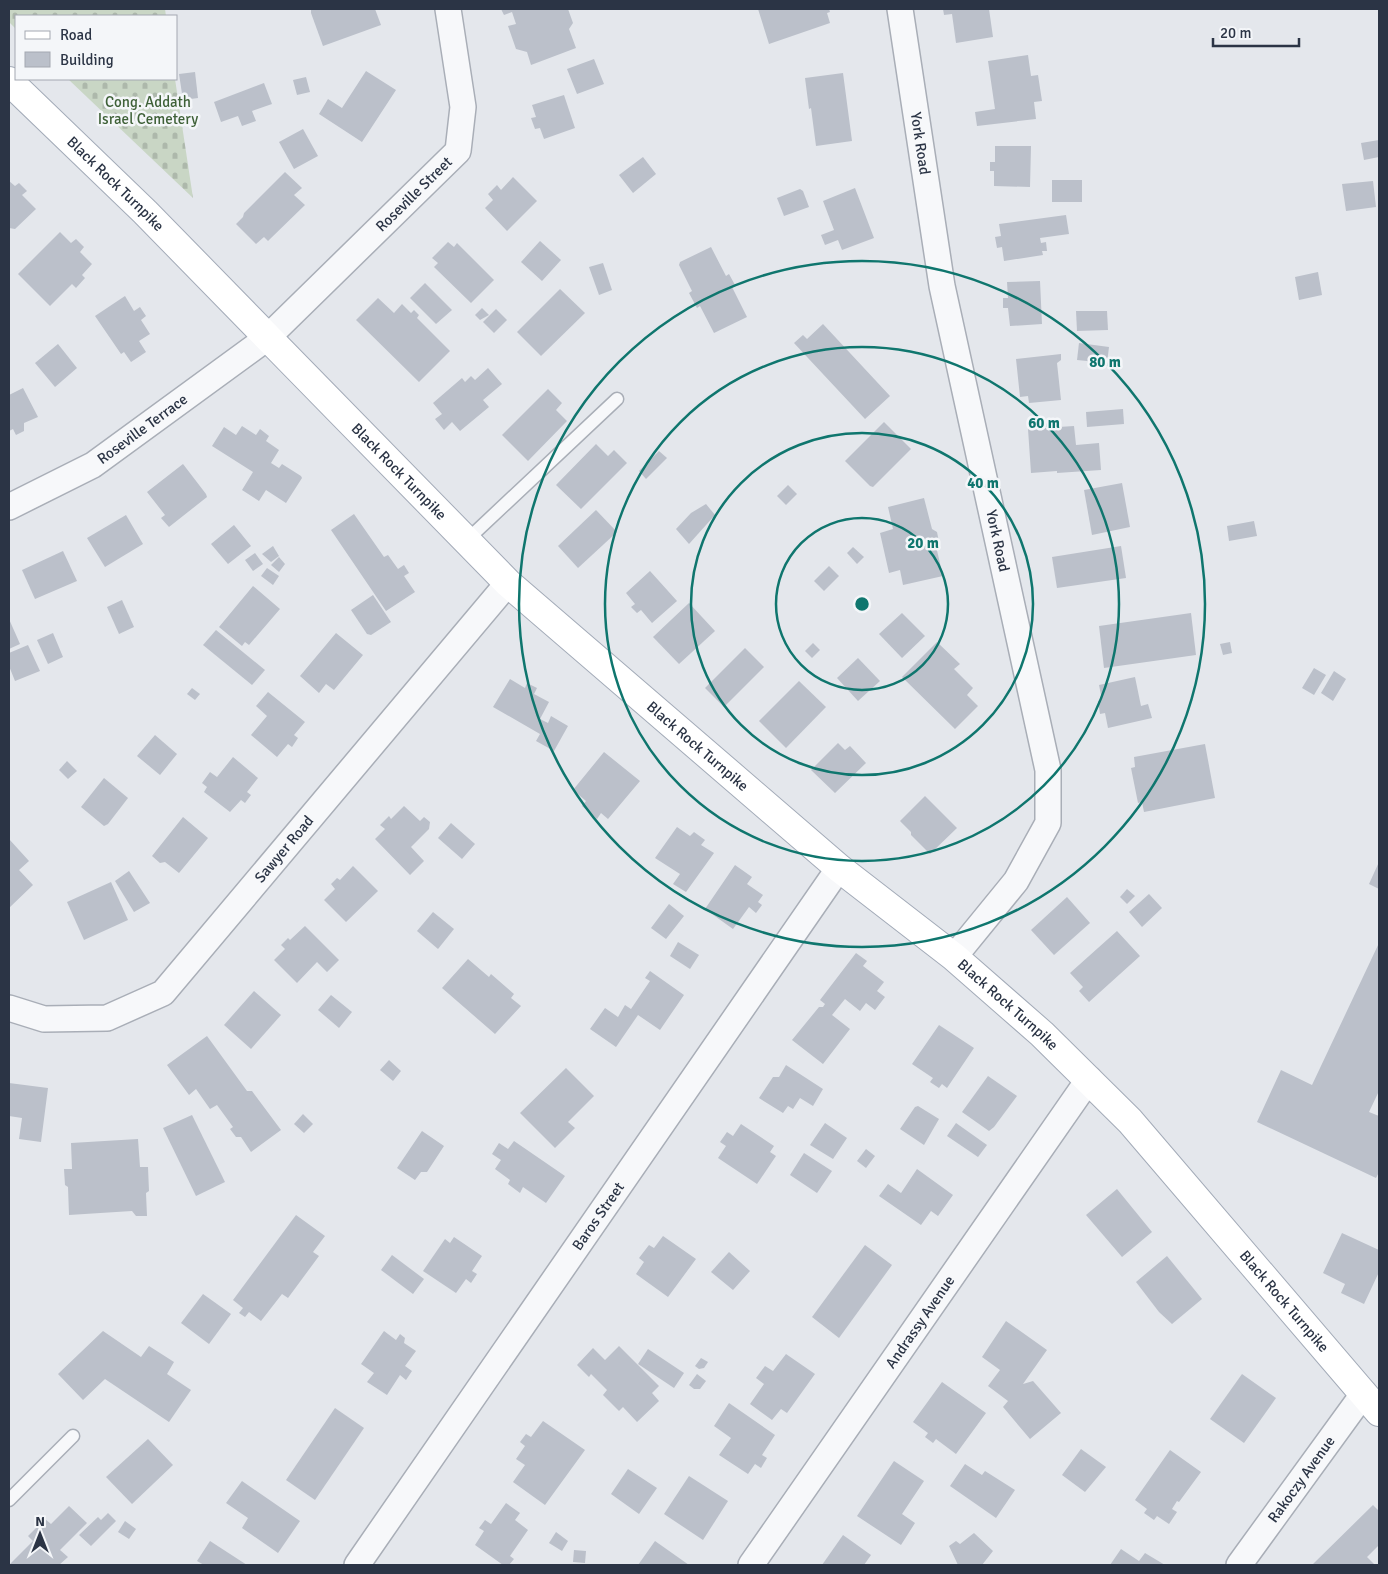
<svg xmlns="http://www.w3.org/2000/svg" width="1388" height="1574" font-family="Signika,sans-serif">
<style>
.cemetery{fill:url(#cemetery-stones)}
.building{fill:#bbc0ca}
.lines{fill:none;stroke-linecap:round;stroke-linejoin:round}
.lane-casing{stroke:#a9aeb7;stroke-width:15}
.street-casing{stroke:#a9aeb7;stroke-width:28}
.primary-casing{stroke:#a3abb8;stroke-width:30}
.lane{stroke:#f7f8fa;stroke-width:12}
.street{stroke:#f7f8fa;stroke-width:25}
.primary{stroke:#fff;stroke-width:28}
.ring{fill:none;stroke:#0f766e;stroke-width:2.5}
.labels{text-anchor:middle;stroke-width:5;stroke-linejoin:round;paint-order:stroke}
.park-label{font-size:15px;fill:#3f6138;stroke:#f4f6f9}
.street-label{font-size:15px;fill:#2b3445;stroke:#f4f6f9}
.centre{fill:#0f766e;stroke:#f4f6f9;stroke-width:2.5}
.ring-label{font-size:15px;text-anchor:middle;font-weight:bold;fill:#0f766e;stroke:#f4f6f9;stroke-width:5;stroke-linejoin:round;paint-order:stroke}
</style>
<defs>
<pattern id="cemetery-stones" width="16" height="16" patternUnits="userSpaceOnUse" patternTransform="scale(1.25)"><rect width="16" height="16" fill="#c9d6c5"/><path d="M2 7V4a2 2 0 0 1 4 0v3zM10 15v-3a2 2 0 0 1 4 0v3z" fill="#adb8ab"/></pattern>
</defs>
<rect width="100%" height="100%" fill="#e4e7ec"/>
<g class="cemetery">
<polygon points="9,9 165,9 166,16 16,16 16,29 9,22"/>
<polygon points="68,79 175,79 193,198"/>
</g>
<g class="building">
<polygon points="311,9 375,9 381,25 323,46 311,13"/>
<polygon points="501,9 568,9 573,23 569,29 576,48 531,65 527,52 516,49 508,26 516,24 512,12 504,15"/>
<polygon points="758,9 829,9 830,12 827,13 830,23 769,44"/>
<polygon points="943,9 989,9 993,37 956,43 952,14 944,15"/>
<polygon points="1028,55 1031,76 1038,75 1042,101 1034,102 1036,119 977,126 975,112 995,109 988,61"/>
<polygon points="594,59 604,84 577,94 567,69"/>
<polygon points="366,71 396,90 362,142 319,114 328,99 342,108"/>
<polygon points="195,72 198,98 183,100 179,74"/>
<polygon points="843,73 852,141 816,146 811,108 809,109 805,78"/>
<polygon points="306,77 310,92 297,95 293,80"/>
<polygon points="264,83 272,104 252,111 256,121 242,126 238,116 221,122 214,102"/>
<polygon points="564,95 575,128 544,139 540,128 535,129 531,118 536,117 532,105"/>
<polygon points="303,129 318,156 294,169 279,142"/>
<polygon points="1379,140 1379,157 1364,160 1361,143"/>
<polygon points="995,146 1031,146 1030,187 994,186 994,171 990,171 990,162 995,162"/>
<polygon points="643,157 656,174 633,193 619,175"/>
<polygon points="285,172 302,188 294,195 305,205 268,241 264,237 256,244 236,224 243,217 244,213"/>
<polygon points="513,177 537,201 507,231 485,208 493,200 488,194 497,185 501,190"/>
<rect x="1052" y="180" width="30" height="22"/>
<polygon points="9,181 15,186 19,183 27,191 22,195 36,209 15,229 9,228"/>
<polygon points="1373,181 1376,207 1346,211 1342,184"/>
<polygon points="855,188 874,238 842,250 838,240 825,245 821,235 834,230 823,201"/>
<polygon points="800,189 803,191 809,207 784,216 777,198"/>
<polygon points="1066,215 1069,234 1040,238 1041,243 1046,242 1047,251 1042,251 1043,255 1004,261 1002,247 997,248 995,237 1001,236 999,224"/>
<polygon points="60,232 71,243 76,239 84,247 80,252 92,264 82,275 85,278 76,288 72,284 50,306 18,274"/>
<polygon points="540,241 561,260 542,281 521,262"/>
<polygon points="448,242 454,247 457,243 494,280 471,303 434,267 438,263 432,258"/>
<polygon points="711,247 726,276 729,274 735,285 732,287 747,317 714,333 700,306 697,308 689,293 692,291 679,265 680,262"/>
<polygon points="603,263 612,290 599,295 589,267"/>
<polygon points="1318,272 1322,295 1299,300 1295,277"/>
<polygon points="1040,281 1042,324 1010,326 1008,308 1003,308 1003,298 1008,298 1007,282"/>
<polygon points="425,283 452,310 436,324 410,298"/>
<polygon points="560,289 585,313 541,356 517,332"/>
<polygon points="125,296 134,311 140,307 146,316 141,320 150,334 139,341 146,352 131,362 124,352 121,354 95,316"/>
<polygon points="378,298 394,313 402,304 411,313 414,310 419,315 417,318 450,351 419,382 356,320"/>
<polygon points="482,308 489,315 480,320 475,315"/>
<polygon points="496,309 507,320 494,333 483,322"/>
<polygon points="1076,311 1107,311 1108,330 1077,331"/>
<polygon points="823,324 890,396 865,419 794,343 803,335 807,339"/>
<polygon points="1079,343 1109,347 1107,363 1077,360"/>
<polygon points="58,344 77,368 55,387 35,363"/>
<polygon points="1061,354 1061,360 1057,363 1061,400 1029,403 1028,396 1020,397 1016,359"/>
<polygon points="488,368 502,384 483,400 489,407 460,431 452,422 444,430 435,419 442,414 433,403 462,378 465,382 471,376 475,380"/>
<polygon points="23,388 38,417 24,423 24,431 16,435 13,429 9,431 9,395"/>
<polygon points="548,389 562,403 556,410 567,421 528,461 502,435"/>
<polygon points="1123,409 1124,424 1087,427 1086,412"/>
<polygon points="884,422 911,449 873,487 870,486 845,461"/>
<polygon points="242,426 256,435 260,429 269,436 266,441 279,450 271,463 279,468 282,464 301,476 302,478 286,503 266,490 259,501 242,490 253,472 212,446 224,427 236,435"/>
<polygon points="1074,426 1076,445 1099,443 1101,470 1057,473 1057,471 1031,473 1028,429"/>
<polygon points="596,444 608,456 614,450 627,463 581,509 556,485"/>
<polygon points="659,451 667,458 646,479 639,471"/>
<polygon points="183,464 206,494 207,497 169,527 161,518 165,515 147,492"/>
<polygon points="1122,483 1130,527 1092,535 1084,490"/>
<polygon points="788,485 797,494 786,505 777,496"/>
<polygon points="924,498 932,529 937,532 939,542 935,542 943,576 903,585 900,570 889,573 880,533 893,529 888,507"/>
<polygon points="706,504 715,515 689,544 676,529 691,513"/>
<polygon points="596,510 617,532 578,568 558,546"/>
<polygon points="354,514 384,557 388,555 398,569 404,565 409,573 404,576 415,592 386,611 331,530"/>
<polygon points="126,515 143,544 105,567 87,538"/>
<polygon points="1254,521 1257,536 1229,541 1227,526"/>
<polygon points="234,525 251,546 228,564 211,544"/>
<polygon points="273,546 279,556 271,562 262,554"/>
<polygon points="1121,546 1126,578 1057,588 1052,557"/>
<polygon points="853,547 864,557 857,564 847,553"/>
<polygon points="63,551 77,581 35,599 22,570"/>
<polygon points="255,553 263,564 253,571 245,560"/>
<polygon points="279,557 285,564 279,572 271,565"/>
<polygon points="829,566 839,576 824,591 814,581"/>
<polygon points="267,568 279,576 273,585 261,576"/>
<polygon points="650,571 677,601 652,623 641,610 637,613 631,607 635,604 626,593"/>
<polygon points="253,586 280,609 249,645 245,642 242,646 219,627"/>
<polygon points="373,595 391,622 371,635 367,634 351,610"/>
<polygon points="122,600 134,627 119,634 107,607"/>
<polygon points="689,603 715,631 679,664 653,637"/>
<polygon points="902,613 925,636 902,658 879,634"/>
<polygon points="1191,613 1196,655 1104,668 1099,626"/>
<polygon points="9,619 20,644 9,649"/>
<polygon points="216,630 265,670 252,685 203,645"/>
<polygon points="53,633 63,657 48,664 37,640"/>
<polygon points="336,633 363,655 334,690 326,684 319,693 300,676"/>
<polygon points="937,642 960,664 954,669 973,688 967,695 978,706 955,729 902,677"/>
<polygon points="1230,642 1232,653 1223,655 1220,644"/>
<polygon points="813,643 820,650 812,658 805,651"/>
<polygon points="28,645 40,671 15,681 9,666 9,653"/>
<polygon points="745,648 764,667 724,707 705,688"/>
<polygon points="858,658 880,681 858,701 837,678"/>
<polygon points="1314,668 1326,675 1314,695 1302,688"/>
<polygon points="1334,671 1346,679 1333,701 1321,693"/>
<polygon points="1135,677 1141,706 1148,704 1152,718 1108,728 1105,713 1100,714 1098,701 1102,700 1099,685"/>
<polygon points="510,679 525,688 527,683 537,688 534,694 549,702 540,719 548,723 551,716 568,726 554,751 536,741 540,734 493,707"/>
<polygon points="799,681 826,707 786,748 759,721"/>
<polygon points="192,688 200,694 195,700 187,694"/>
<polygon points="268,692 305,722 294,735 298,738 292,747 288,744 277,757 251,735 267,716 256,706"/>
<polygon points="155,735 177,754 160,775 137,756"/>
<polygon points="838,743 845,750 850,746 866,763 835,793 811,770"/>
<polygon points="1205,744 1215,798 1144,812 1142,802 1138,803 1131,768 1135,767 1134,757"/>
<polygon points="604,752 640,781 608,819 601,813 597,819 582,806 586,801 573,790"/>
<polygon points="233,757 258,778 247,792 251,795 245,803 241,800 230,812 204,792 207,787 202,783 210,772 217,777"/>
<polygon points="67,761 77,771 68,779 59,770"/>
<polygon points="104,778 128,798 108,824 104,826 81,807"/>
<polygon points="925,796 957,828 930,854 911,835 911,832 900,821"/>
<polygon points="404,806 420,821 424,817 430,822 429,829 411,847 424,861 410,875 375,839 385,829 380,825 389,816 391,819"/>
<polygon points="183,817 208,838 179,873 165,862 160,863 152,856"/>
<polygon points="451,823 475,844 462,859 438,838"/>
<polygon points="677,827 690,836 694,832 705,840 701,845 714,853 686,892 673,884 680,874 655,858"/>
<polygon points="9,839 29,861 19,870 33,885 9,908"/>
<polygon points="1379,862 1379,889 1369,884"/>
<polygon points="735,865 752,877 747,884 763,895 758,902 762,905 756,913 749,907 733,929 705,909"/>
<polygon points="353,866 378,891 346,922 324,900 335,889 331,884 337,878 340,880"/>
<polygon points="129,871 150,903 134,912 115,881"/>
<polygon points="111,882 128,920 84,940 67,902"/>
<polygon points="1127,889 1135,896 1127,904 1120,897"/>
<polygon points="1149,894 1162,908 1142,927 1129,912"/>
<polygon points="1067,897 1090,923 1054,955 1031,930"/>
<polygon points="669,904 684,916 666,939 651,928"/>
<polygon points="433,912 454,929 438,949 417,931"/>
<polygon points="305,926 339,960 327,972 317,962 297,983 274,960 285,949 281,945 288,938 290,940"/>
<polygon points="1117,931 1140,956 1089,1002 1079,991 1083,987 1070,973"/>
<polygon points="678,942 699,955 690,969 670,956"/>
<polygon points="1379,943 1379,1091 1369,1112 1379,1116 1379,1172 1376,1178 1257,1122 1281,1070 1312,1085"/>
<polygon points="856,953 867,961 863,966 884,982 877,991 885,997 875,1010 866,1003 860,1011 845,999 832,1015 850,1029 823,1064 792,1040 819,1007 823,1007 825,1004 820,1000"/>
<polygon points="468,959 489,977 491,974 514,994 511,998 521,1006 495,1034 442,988"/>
<polygon points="650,971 684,995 660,1030 638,1015 616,1047 590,1029 605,1008 618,1017 625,1005 631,1009 650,981 645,978"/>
<polygon points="254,991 281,1015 251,1049 224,1025"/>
<polygon points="331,995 352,1012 339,1028 318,1010"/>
<polygon points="939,1025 974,1048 947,1088 942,1084 939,1088 930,1082 933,1078 912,1064"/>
<polygon points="207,1036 247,1091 252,1091 281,1130 251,1152 241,1137 236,1137 230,1129 233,1127 217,1105 210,1109 196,1089 189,1095 167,1065"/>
<polygon points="389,1060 401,1071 393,1081 380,1070"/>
<polygon points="786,1065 823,1089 813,1106 800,1098 793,1109 788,1106 783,1113 759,1098 773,1077 779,1077"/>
<polygon points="566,1068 594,1096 568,1122 575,1128 555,1148 520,1113"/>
<polygon points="988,1076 1017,1096 994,1127 989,1131 962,1112"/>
<polygon points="9,1083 48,1088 41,1142 19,1139 22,1118 9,1116"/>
<polygon points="918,1106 939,1119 924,1145 900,1129 915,1107"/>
<polygon points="303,1114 313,1124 304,1133 294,1124"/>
<polygon points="192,1115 225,1182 196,1196 163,1128"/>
<polygon points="825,1123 847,1138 833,1159 810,1145"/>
<polygon points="956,1123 987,1145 978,1157 947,1136"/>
<polygon points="741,1124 774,1146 770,1152 776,1156 757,1184 718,1158 726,1146 720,1142 727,1132 733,1136"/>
<polygon points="422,1131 444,1146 427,1172 421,1172 415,1180 397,1168"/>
<polygon points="138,1139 140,1167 148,1167 149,1191 146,1193 147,1216 136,1216 132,1211 69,1215 68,1187 65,1185 64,1169 72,1169 71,1143"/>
<polygon points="514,1141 565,1176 546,1203 523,1187 520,1193 508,1184 510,1180 495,1169 501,1160 492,1154 499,1143 508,1149"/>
<polygon points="866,1149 875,1156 866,1168 857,1161"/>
<polygon points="804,1153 832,1171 817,1193 790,1175"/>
<polygon points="917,1169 953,1195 938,1216 931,1211 921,1225 879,1196 888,1184 901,1193"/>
<polygon points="1117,1189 1152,1232 1122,1257 1086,1215"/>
<polygon points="296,1215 325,1236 313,1252 319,1256 288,1298 282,1294 261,1321 249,1312 245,1317 239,1313 243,1308 233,1300"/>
<polygon points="1342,1233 1379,1250 1379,1272 1364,1304 1341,1293 1345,1284 1323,1273"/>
<polygon points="663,1236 696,1259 668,1297 636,1274 644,1262 639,1258 649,1245 654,1248"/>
<polygon points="454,1237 482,1256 472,1271 477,1274 471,1283 466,1279 456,1293 423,1271 445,1239 450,1243"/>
<polygon points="865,1245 892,1265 839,1338 812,1317"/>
<polygon points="729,1252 750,1271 733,1290 711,1272"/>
<polygon points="392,1255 424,1279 413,1294 381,1270"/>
<polygon points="1167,1256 1202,1299 1172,1324 1159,1312 1136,1282"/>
<polygon points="203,1294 231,1314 209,1344 181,1323"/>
<polygon points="1006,1321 1047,1350 1023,1384 1033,1381 1061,1413 1030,1439 1003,1407 1008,1401 988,1386 1000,1370 982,1357"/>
<polygon points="103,1331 141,1357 149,1346 174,1362 167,1374 191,1390 169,1422 105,1379 83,1400 58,1374"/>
<polygon points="384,1331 396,1340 400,1334 405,1338 404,1343 416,1351 405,1366 412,1371 406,1380 400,1375 387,1395 367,1382 374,1373 361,1364"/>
<polygon points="619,1346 659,1386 652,1393 659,1401 637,1422 623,1407 619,1411 603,1395 607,1390 591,1374 589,1377 577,1365 593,1348 605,1360"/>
<polygon points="648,1349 684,1373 674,1388 638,1364"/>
<polygon points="786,1354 815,1374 787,1413 781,1409 772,1420 750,1404 764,1384 756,1378 765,1366 773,1371"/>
<polygon points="701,1358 708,1362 704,1368 699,1369 695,1366"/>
<polygon points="697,1374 706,1381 700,1389 694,1389 689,1385"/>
<polygon points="1242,1374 1276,1398 1244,1443 1210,1419"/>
<polygon points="942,1382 986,1413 956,1454 936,1439 933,1443 925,1437 928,1433 913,1422"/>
<polygon points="729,1403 775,1435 762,1455 767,1458 761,1468 755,1464 748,1474 719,1455 731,1438 714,1426"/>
<polygon points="335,1408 364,1428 315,1500 286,1480"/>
<polygon points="543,1421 585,1450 545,1505 513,1482 525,1465 516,1459 525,1446 520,1442 526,1434 531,1437"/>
<polygon points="148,1439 173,1465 132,1504 106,1477"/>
<polygon points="1081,1449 1106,1467 1085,1492 1062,1475"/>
<polygon points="1170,1450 1201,1472 1179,1502 1177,1501 1172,1509 1177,1512 1169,1524 1157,1516 1154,1520 1144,1513 1147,1509 1135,1500"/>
<polygon points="894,1461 924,1481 902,1514 915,1523 901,1545 857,1516"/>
<polygon points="965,1464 982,1475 985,1471 1015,1490 996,1518 950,1486"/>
<polygon points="628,1469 657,1488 639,1514 611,1494"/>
<polygon points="689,1476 728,1501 703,1540 664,1514"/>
<polygon points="242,1481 300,1521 278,1553 242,1528 248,1518 226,1503"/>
<polygon points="506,1503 520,1513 515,1520 528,1530 510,1556 514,1559 509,1565 503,1565 475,1545 484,1531 479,1528 485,1520 491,1524"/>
<polygon points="1373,1505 1379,1511 1379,1545 1367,1557 1375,1565 1312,1565"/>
<polygon points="69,1506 87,1523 60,1550 68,1557 59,1565 9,1565 33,1541 28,1536 45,1519 51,1524"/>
<polygon points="108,1513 116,1521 91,1546 79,1535 98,1517 101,1520"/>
<polygon points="125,1521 136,1529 129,1539 118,1532"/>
<polygon points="556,1532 568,1541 562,1551 549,1543"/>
<polygon points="974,1533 993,1551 982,1565 958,1565 949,1546 956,1541 960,1544"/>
<polygon points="843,1535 871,1555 864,1565 822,1565"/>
<polygon points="210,1541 247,1565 204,1565 197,1561"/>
<polygon points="655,1541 689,1565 638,1565"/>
<polygon points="1121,1549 1139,1561 1145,1553 1165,1565 1110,1565"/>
<polygon points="574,1550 586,1551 585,1563 573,1562"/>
</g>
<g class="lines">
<defs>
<g id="lane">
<polyline points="467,540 617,399"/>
<polyline points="9,1500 73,1436"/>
</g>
<g id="street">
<path id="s1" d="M 900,9 L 942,286 L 1048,770 L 1048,823 L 1016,881 L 954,957"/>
<path id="s2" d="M 9,507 L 93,465 L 267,338 L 458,151 L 463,107 L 448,9"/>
<path id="s3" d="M 9,1008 L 44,1019 L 107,1018 L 163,993 L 508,583"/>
<path id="s4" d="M 357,1565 L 839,868"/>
<path id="s5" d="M 751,1565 L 1089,1079"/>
<path id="s6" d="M 1239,1565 L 1364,1393"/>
</g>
<g id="primary">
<path id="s7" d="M 9,81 L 145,212 L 508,583 L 839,868 L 954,957 L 1042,1034 L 1130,1121 L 1379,1412"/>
</g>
</defs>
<use href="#lane" class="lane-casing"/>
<use href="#street" class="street-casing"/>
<use href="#primary" class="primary-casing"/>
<use href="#lane" class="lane"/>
<use href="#street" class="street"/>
<use href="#primary" class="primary"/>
</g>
<g class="ring">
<circle cx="862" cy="604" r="86"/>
<circle cx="862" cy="604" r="171"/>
<circle cx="862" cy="604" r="257"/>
<circle cx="862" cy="604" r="343"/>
</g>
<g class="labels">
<g class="park-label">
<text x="148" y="107">Cong. Addath<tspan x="148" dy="17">Israel Cemetery</tspan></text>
</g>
<g class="street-label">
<text dy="5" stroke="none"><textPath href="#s1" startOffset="136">York Road</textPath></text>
<text dy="5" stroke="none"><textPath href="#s7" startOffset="148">Black Rock Turnpike</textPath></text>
<text dy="5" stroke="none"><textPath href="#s2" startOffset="515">Roseville Street</textPath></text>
<text dy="5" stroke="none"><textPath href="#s2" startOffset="155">Roseville Terrace</textPath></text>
<text dy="5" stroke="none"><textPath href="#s7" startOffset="552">Black Rock Turnpike</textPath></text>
<text dy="5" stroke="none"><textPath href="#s1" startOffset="541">York Road</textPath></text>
<text dy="5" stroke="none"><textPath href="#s7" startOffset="958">Black Rock Turnpike</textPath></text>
<text dy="5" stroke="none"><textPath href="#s3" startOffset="349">Sawyer Road</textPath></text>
<text dy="5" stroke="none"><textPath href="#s7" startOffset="1362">Black Rock Turnpike</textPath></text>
<text dy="5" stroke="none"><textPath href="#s4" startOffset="424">Baros Street</textPath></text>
<text dy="5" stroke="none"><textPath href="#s7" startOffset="1768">Black Rock Turnpike</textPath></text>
<text dy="5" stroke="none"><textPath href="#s5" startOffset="296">Andrassy Avenue</textPath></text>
<text dy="5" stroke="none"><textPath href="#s6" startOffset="106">Rakoczy Avenue</textPath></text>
</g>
</g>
<circle cx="862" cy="604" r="8" class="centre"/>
<g class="ring-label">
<text x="1105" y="367">80 m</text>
<text x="1044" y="428">60 m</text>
<text x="983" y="488">40 m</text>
<text x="923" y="548">20 m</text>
</g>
<rect width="1388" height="1574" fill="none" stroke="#2b3445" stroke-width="20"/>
<rect x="15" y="15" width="162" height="65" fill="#f4f6f9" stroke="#a4a8b1"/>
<rect x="25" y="31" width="25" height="8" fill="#ffffff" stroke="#a4a8b1"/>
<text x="60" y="40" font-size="15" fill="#2b3445">Road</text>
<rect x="25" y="52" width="25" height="15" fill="#bbc0ca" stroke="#a4a8b1"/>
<text x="60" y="65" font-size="15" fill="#2b3445">Building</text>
<g transform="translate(40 1534)" stroke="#f4f6f9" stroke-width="4" paint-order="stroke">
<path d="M0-4L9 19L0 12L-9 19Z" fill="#2b3445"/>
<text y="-8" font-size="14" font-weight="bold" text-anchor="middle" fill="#2b3445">N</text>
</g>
<path d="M1213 38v8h86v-8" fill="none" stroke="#2b3445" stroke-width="2.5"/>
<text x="1220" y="38" font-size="15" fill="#2b3445" stroke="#f4f6f9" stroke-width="4" paint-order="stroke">20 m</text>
</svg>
